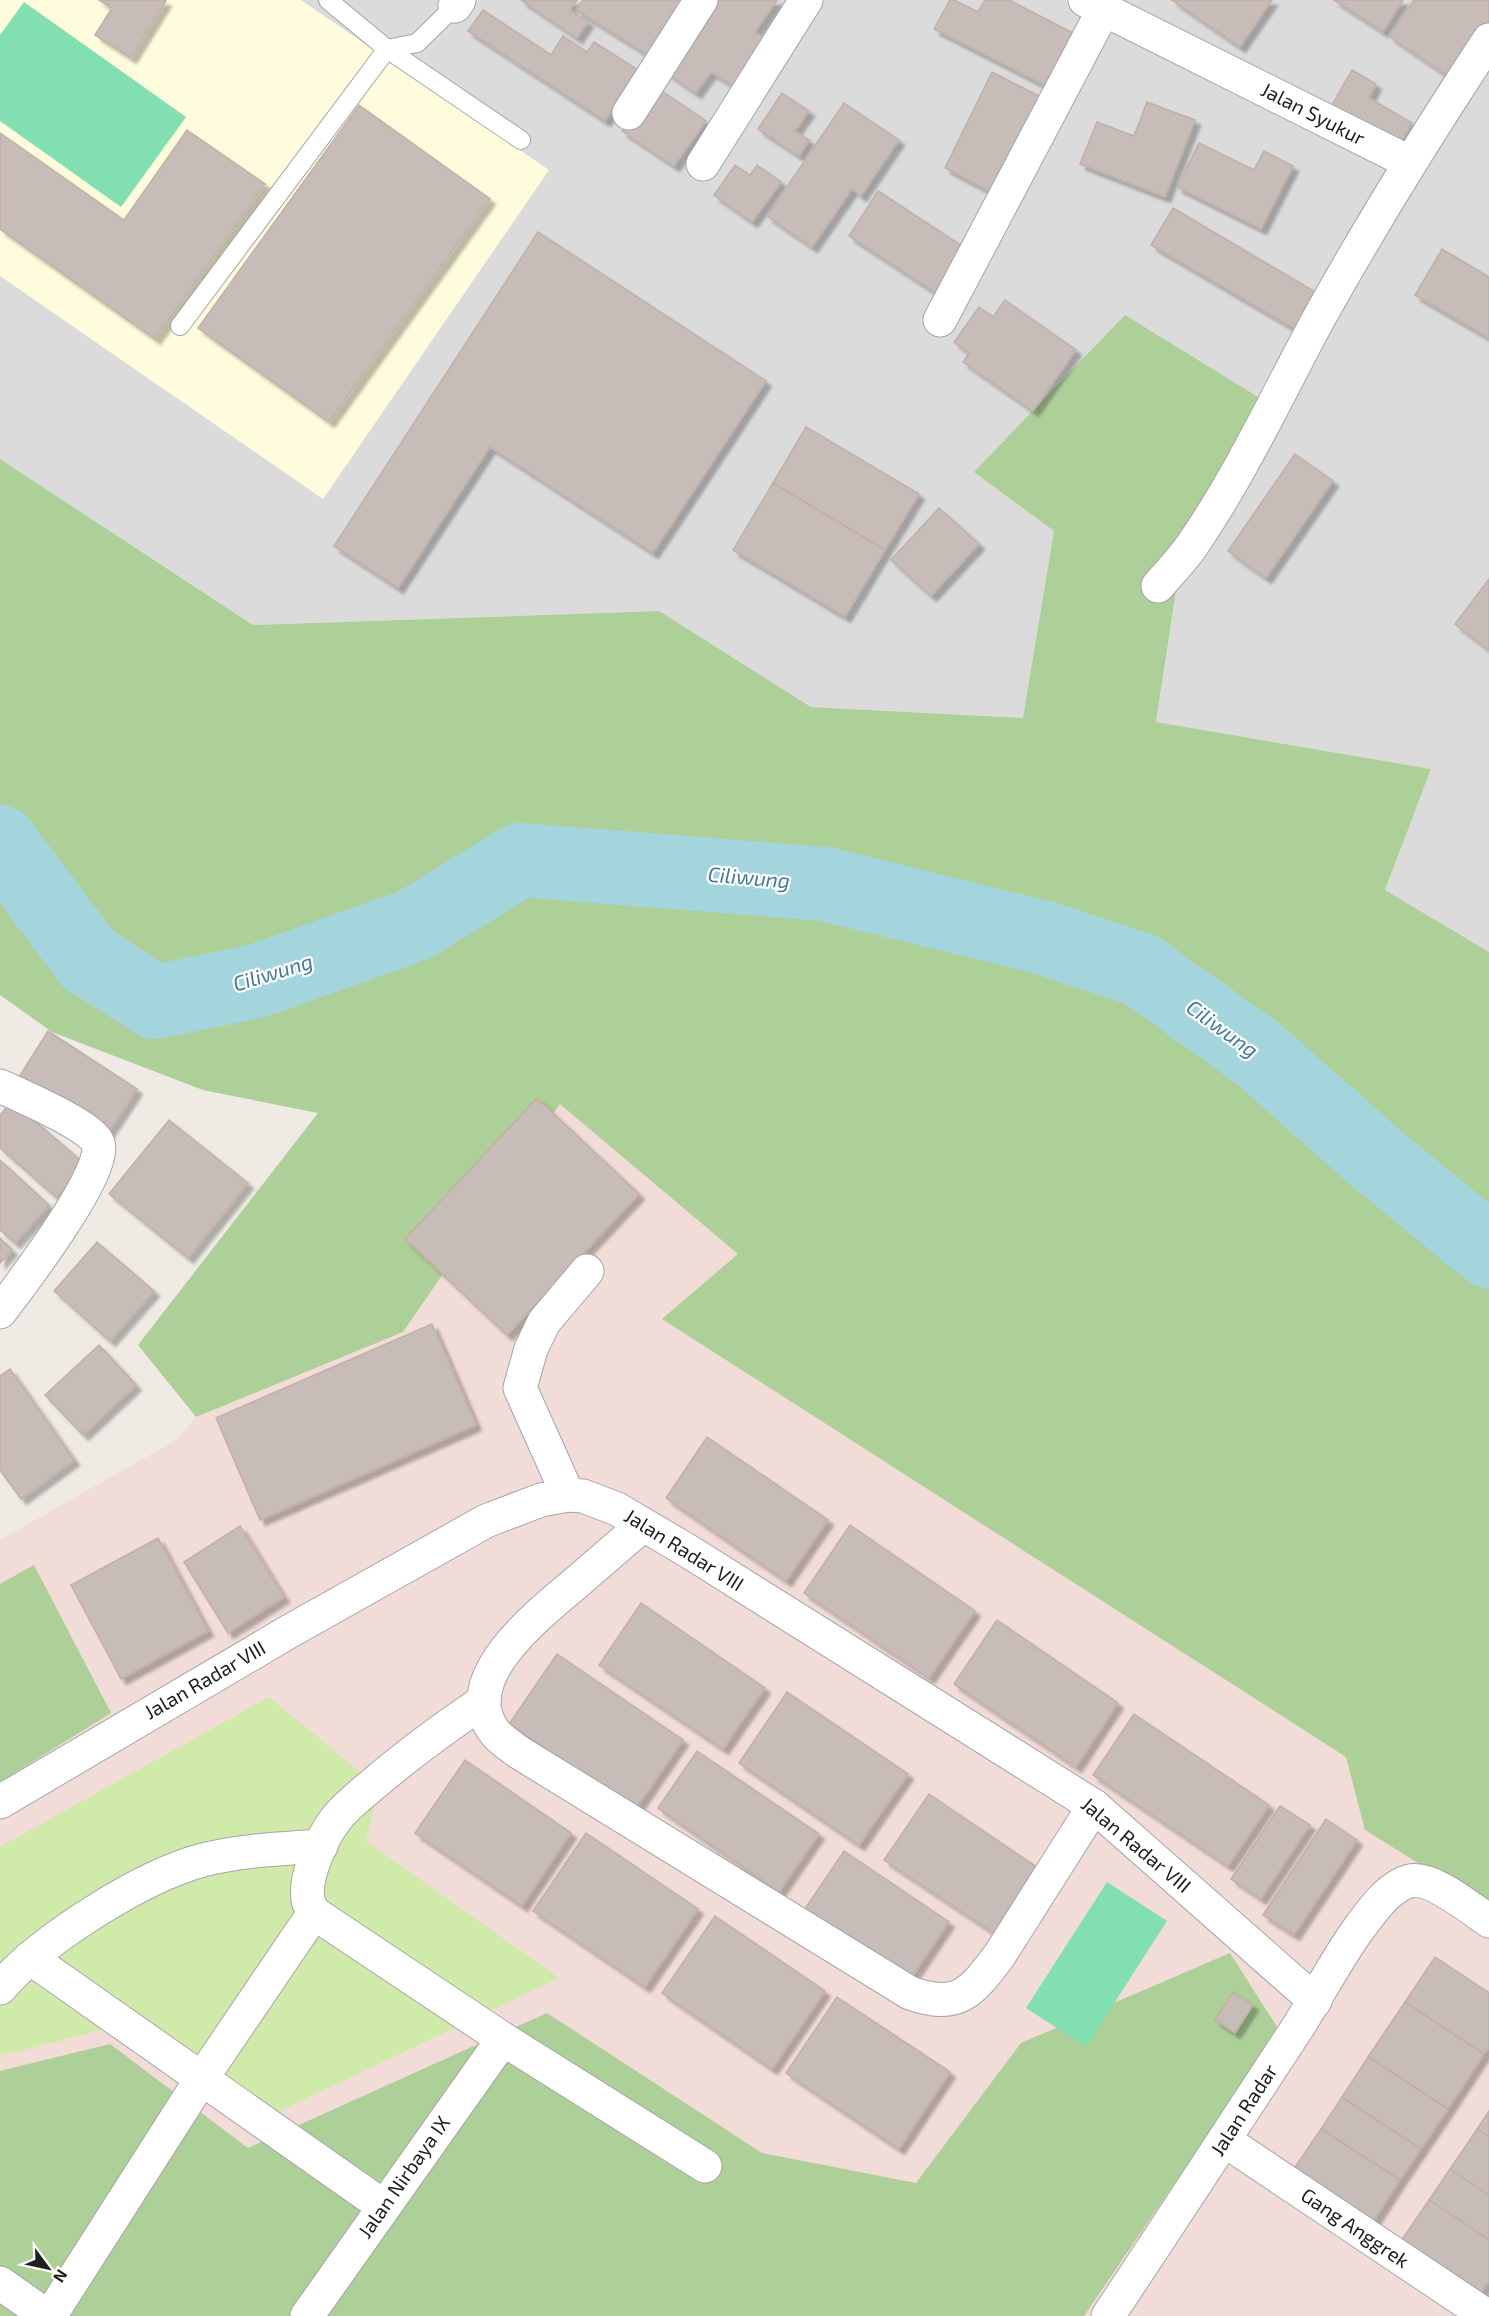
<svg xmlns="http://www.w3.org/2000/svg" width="1489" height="2316" font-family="'Exo 2',sans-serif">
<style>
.residential{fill:#dcdbdb}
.education{fill:#fffcdd}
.military{fill:#f1dcd7}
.grass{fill:#cfeaa9}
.forest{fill:#adcf98}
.pitch{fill:#81dfb2}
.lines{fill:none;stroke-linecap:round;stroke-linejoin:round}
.river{stroke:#a4d5dd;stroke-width:74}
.building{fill:#c7bcb7;stroke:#c1b0a6;stroke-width:1.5;filter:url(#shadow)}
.lane-casing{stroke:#a5a5a5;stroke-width:20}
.street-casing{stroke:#a5a5a5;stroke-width:35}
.lane{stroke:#fff;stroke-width:18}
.street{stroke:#fff;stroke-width:33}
.labels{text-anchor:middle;stroke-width:4.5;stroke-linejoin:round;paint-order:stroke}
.street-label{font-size:20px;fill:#1e1e1e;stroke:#fff}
.water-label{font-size:21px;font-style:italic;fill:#44799e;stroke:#fff}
</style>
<defs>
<filter id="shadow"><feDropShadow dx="5.5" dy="5.5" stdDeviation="1.5" flood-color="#0004"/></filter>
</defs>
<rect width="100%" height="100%" fill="#efeae4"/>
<polygon class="residential" points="0,0 1489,0 1489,952 1385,890 1431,769 1156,722 1184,538 1054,531 1024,718 811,707 659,611 253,625 0,459"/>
<polygon class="education" points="0,0 301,0 549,170 323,499 0,276"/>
<polygon class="military" points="545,985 1489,1346 1489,2316 0,2316 0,1540 178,1439"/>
<polygon class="grass" points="269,1697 379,1788 366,1841 559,1978 253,2124 118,2026 0,2056 0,1847"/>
<g class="forest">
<polygon points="1125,315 1266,402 1184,538 1156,722 1431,769 1385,890 1489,952 1489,1907 1365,1830 1346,1757 662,1319 738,1254 560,1104 403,1332 196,1417 138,1345 318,1113 203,1090 52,1032 0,995 0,459 253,625 659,611 811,707 1023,718 1054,531 974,472"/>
<polygon points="34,1565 111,1713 0,1782 0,1584"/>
<polygon points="1230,1953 1279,2030 1084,2316 0,2316 0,2071 110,2044 248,2148 547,2013 762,2153 916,2183 1021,2043"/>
</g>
<g class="pitch">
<polygon points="24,2 186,117 121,207 0,121 0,35"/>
<polygon points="1107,1882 1167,1921 1086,2047 1026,2008"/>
</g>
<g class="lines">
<polyline class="river" points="0,842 88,959 155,1002 257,981 414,925 520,860 825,884 1041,937 1141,970 1256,1052 1376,1158 1489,1251"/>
</g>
<g class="building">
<polygon points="99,0 165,0 166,1 131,58 95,35 112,8"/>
<polygon points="521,0 577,0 570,10 588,22 577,38"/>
<polygon points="583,0 683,0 656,60 576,10"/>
<polygon points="716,0 777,0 755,32 767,39 735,87 711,72 696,93 667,73"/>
<polygon points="950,0 954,0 978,12 985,0 1009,0 1083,38 1056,91 934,29"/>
<polygon points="1172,0 1272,0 1240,47"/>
<polygon points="1334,0 1403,0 1383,32"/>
<polygon points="1414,0 1489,0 1489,21 1451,78 1389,36"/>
<polygon points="483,10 551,55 563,36 587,52 594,42 638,70 605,121 468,31"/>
<polygon points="1352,70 1376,84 1369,98 1412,123 1396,151 1328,112"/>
<polygon points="992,72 1045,99 997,195 945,168"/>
<polygon points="653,85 706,121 674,166 622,131"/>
<polygon points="782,93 809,111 795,131 809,140 799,156 758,129"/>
<polygon points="1147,102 1195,120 1165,197 1080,164 1097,122 1134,136"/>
<polygon points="844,103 899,140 861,196 852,189 812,247 767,216"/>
<polygon points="359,105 490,199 329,422 198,328"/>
<polygon points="187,130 265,184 155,339 0,229 0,133 124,220"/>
<polygon points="1199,143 1254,170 1264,151 1293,166 1261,229 1177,187"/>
<polygon points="735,165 750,175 757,165 781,182 752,222 714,195"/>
<polygon points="878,191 965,248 936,293 849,236"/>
<polygon points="1173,208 1327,299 1305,335 1151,245"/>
<polygon points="538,232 766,381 653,553 490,447 398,588 334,546"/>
<polygon points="1442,249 1489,277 1489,338 1415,295"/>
<polygon points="1005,300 1076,350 1033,411 963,362 969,353 954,342 979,307 993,317"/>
<polygon points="806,427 919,494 885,550 773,483"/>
<polygon points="1295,454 1333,481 1266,578 1228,551"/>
<polygon points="773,483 885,550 845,617 733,550"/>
<polygon points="939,508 979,544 931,596 891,560"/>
<polygon points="1489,579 1489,650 1455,624"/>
<polygon points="48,1031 137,1089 106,1136 17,1080"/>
<polygon points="537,1098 639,1194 507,1335 405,1239"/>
<polygon points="12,1101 86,1165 57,1198 0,1148 0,1115"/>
<polygon points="169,1120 248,1183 188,1258 109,1194"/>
<polygon points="0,1160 49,1205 15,1243 0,1230"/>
<polygon points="0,1238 12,1250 0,1263"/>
<polygon points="97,1242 154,1291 110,1341 54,1291"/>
<polygon points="432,1324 476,1425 260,1520 216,1418"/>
<polygon points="99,1345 136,1385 83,1435 45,1395"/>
<polygon points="10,1369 74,1460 21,1499 0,1470 0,1376"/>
<polygon points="707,1437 828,1520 786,1581 666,1498"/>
<polygon points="850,1525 975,1611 929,1678 804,1593"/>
<polygon points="240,1526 284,1597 228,1633 184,1562"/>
<polygon points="158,1538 208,1631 121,1679 71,1585"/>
<polygon points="641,1603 765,1688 723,1749 599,1665"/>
<polygon points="997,1620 1118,1703 1076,1767 954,1684"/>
<polygon points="557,1654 683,1740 635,1810 509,1724"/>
<polygon points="787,1692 908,1774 859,1845 739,1763"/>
<polygon points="1134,1714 1269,1805 1228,1866 1093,1775"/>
<polygon points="697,1751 819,1834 779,1892 658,1808"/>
<polygon points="465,1760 571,1833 522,1906 415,1833"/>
<polygon points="929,1794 1041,1870 997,1935 884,1860"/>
<polygon points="1280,1806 1310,1825 1261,1899 1231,1879"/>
<polygon points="1326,1819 1357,1840 1294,1935 1263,1915"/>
<polygon points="586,1833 698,1909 645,1987 533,1911"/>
<polygon points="844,1851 949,1922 909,1981 804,1910"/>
<polygon points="715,1916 825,1991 772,2069 662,1993"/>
<polygon points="1435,1957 1489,1993 1489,2047 1484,2054 1405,2002"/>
<polygon points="1233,1992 1253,2005 1235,2033 1215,2020"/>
<polygon points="837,1997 950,2072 899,2149 786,2073"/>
<polygon points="1405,2002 1484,2054 1448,2109 1368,2057"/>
<polygon points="1368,2057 1448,2109 1421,2149 1342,2097"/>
<polygon points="1342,2097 1421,2149 1400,2180 1321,2129"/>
<polygon points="1489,2111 1489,2137 1477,2129"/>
<polygon points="1321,2129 1400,2180 1373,2222 1293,2170"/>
<polygon points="1477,2129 1489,2137 1489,2195 1450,2169"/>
<polygon points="1450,2169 1489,2195 1489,2240 1429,2200"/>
<polygon points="1429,2200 1489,2240 1489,2281 1480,2294 1401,2241"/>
</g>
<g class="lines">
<defs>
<g id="lane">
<polyline points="328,0 387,49 417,43 455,6"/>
<polyline points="180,326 387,49 521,140"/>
</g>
<g id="street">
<polyline points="1085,0 1409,162"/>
<polyline points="455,6 459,0"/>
<polyline points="629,113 701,0"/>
<polyline points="703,164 806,0"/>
<polyline points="940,320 1104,9"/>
<path d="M 1158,586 C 1170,572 1183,559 1193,544 C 1242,472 1278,394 1319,318 C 1372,223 1429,131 1489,40"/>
<path d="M 0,1086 C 19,1095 92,1126 98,1143 C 109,1170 19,1287 0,1312"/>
<polyline points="568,1495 520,1388 531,1349 544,1322 587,1271"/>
<path d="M 643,1525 C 621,1544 599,1563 577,1582 C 543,1611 461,1673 490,1725 C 497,1738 509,1745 520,1753 L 910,1993 C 958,2010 971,1993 999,1956 L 1094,1806"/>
<polyline points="0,1802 290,1631 486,1521 541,1500 568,1495 583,1496 617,1509 688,1551 1094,1806 1315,2001"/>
<polyline points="314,1913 503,2039 705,2166"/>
<polyline points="30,1958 383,2206"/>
<path d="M 0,1988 C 41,1940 142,1876 203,1860 C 241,1850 282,1849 321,1846"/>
<polyline points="1224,2140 1487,2316"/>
<polyline points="0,2283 47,2316"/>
<path d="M 50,2316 L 202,2078 L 314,1913 C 312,1909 309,1905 308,1900 C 304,1877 322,1837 336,1819 C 348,1804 363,1793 377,1781 C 411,1752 447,1726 484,1701"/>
<polyline points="307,2316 503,2039"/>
<path d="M 1108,2316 C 1172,2220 1235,2123 1298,2027 C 1319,1994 1337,1958 1360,1927 C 1372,1911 1389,1886 1410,1881 C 1432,1876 1471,1909 1489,1921"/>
</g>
</defs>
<use href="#lane" class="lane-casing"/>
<use href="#street" class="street-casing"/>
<use href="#lane" class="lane"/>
<use href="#street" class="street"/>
</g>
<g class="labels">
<g class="street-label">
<text transform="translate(1313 114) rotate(27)" y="7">Jalan Syukur</text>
<text transform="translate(684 1550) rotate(32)" y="7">Jalan Radar VIII</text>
<text transform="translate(205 1680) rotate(-30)" y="7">Jalan Radar VIII</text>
<text transform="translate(1136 1845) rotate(40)" y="7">Jalan Radar VIII</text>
<text transform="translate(1244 2110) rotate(-57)" y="7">Jalan Radar</text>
<text transform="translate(404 2177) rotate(-55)" y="7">Jalan Nirbaya IX</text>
<text transform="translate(1355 2228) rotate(34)" y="7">Gang Anggrek</text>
</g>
<g class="water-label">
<text transform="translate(749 878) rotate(5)" y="7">Ciliwung</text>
<text transform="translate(273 973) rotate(-17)" y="7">Ciliwung</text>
<text transform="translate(1222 1029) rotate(36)" y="7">Ciliwung</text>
</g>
</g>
<g transform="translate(48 2268) rotate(123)" stroke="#ffffff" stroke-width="4.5" paint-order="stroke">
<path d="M0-4.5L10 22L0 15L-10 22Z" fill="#1e1e1e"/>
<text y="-9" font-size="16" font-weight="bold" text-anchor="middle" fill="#1e1e1e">N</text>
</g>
</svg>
